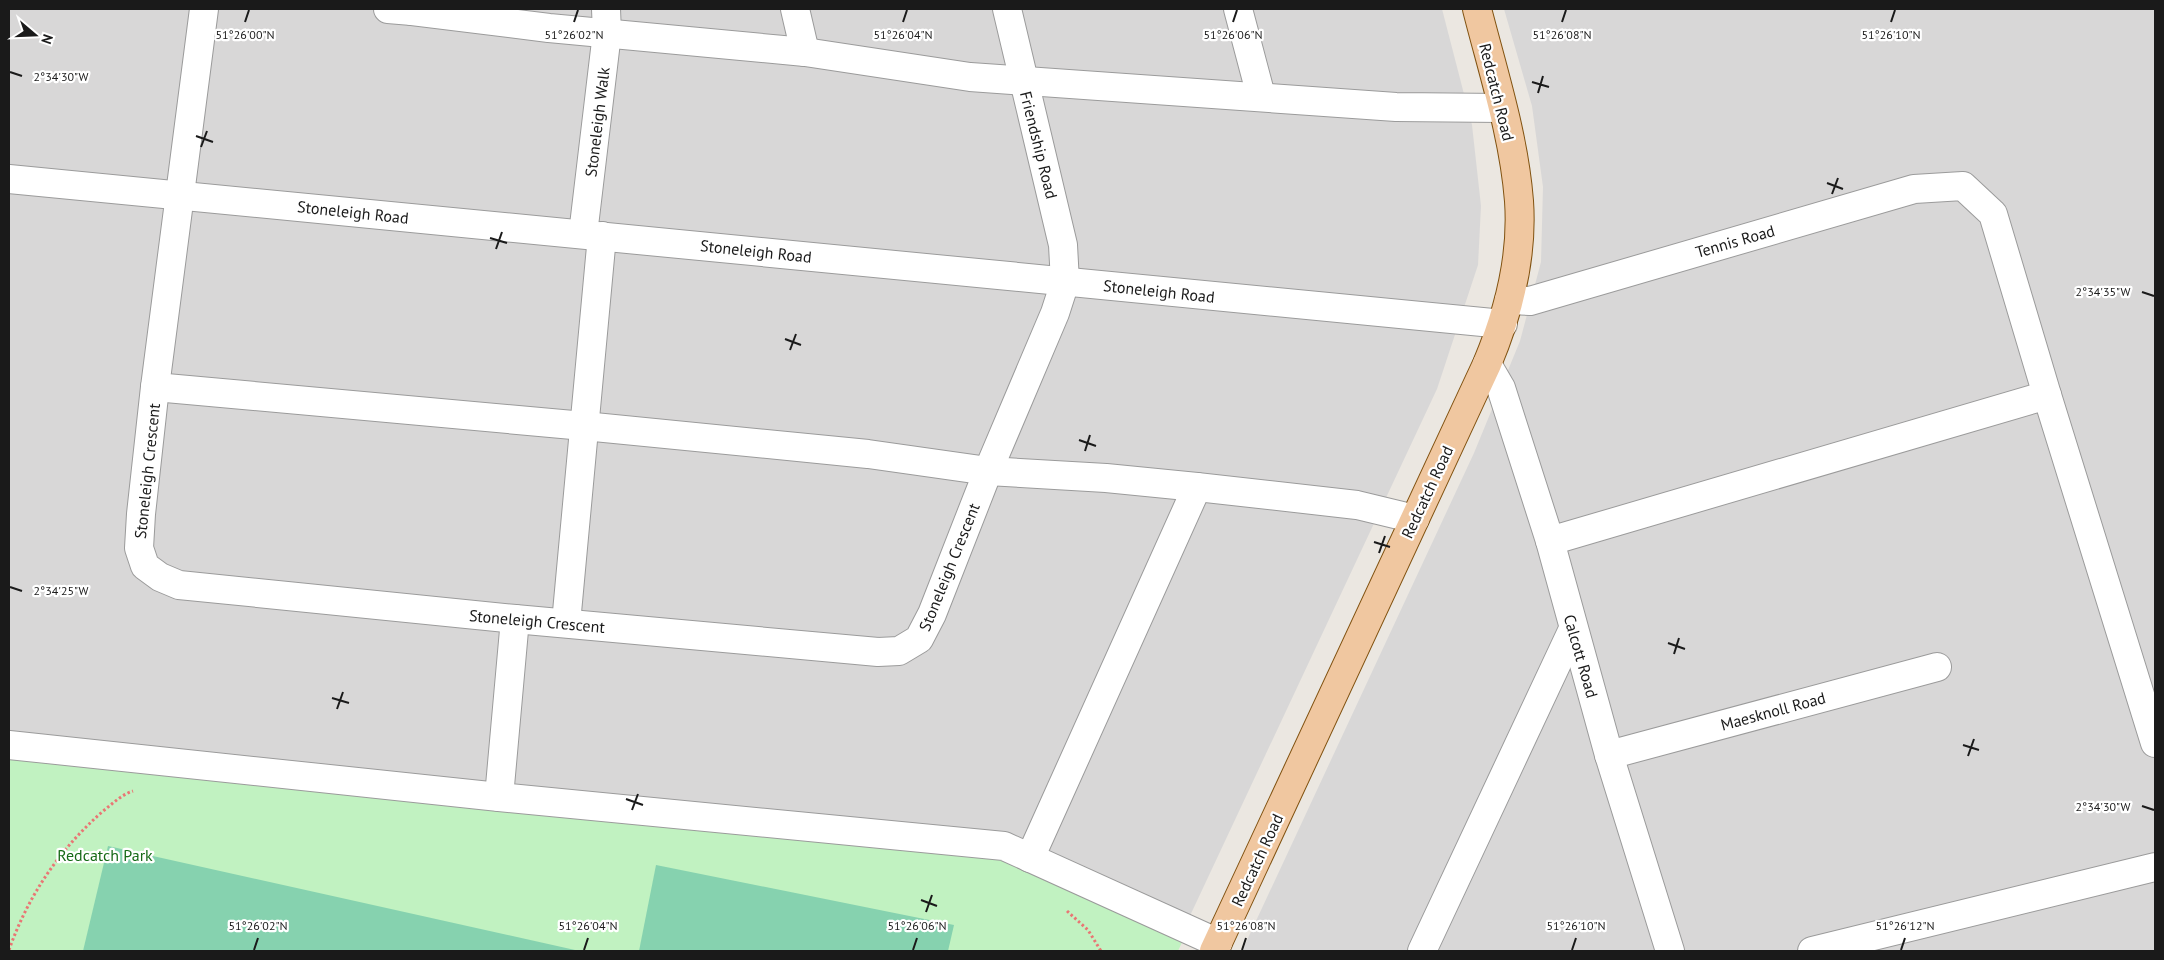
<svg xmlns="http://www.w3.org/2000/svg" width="2164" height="960" font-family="'PT Sans',sans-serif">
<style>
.residential{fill:#d8d7d7}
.park{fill:#c1f2c1}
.pitch{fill:#86d2af}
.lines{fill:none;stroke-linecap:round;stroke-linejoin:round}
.minor-casing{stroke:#9b9b9b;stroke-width:30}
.major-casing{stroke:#815210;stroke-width:30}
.path{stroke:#e97674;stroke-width:3;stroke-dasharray:2.5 2.5;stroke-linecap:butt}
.minor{stroke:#fff;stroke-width:28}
.major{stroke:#f0c7a0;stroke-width:28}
.ticks{fill:none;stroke:#1a1a1a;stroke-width:2}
.labels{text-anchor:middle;stroke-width:4.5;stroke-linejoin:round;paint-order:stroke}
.street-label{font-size:16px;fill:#1a1a1a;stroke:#fff}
.park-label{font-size:16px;fill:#166a17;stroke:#fff}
.ticks-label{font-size:12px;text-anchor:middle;fill:#1a1a1a;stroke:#fff;stroke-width:4.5;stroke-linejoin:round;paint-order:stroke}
</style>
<rect width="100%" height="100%" fill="#ebe7e1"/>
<g class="residential">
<polygon points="9,9 1442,9 1472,125 1481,206 1478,265 1437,389 1188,920 9,747"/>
<polygon points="1504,9 2155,9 2155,951 1242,951 1474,453 1520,341 1541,262 1543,187 1532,106"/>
</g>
<polygon class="park" points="9,749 1002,854 1184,938 1178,951 9,951"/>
<g class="pitch">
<polygon points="108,846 575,950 575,951 83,951"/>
<polygon points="656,865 954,925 948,951 639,951"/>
</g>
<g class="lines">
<defs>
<g id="minor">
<polyline points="204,9 155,387 141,514 139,548 145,566 160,577 179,585 515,619 878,652 899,651 919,639 932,614 988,471 1055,313 1065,282 1063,245 1007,9"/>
<polyline points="388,9 412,11"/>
<polyline points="413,9 412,11 549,28 805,52 970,77 1396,107 1502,108"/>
<polyline points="795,9 805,52"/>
<polyline points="1238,9 1261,96"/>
<polyline points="9,179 1503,324"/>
<polyline points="583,234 607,33 606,9"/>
<polyline points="1509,300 1530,301 1914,189 1963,186 1993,214 2047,395 2155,743"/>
<polyline points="1487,364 1501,388 1550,541 1609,755 1670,951"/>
<polyline points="155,387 584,426 868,454 988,471 1106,478 1197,487 1357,505 1415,519"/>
<polyline points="1550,541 2047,395"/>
<polyline points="566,623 602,236"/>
<polyline points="9,745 499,797 1004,846 1218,943"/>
<polyline points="1609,755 1937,667"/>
<polyline points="499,797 515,619"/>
<polyline points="1030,858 1197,487"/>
<polyline points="1422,951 1573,629"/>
<polyline points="1812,951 2155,867"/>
</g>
<path id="major" d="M 1214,951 L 1487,364 C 1508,314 1523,257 1519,201 C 1514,136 1493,72 1477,9"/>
</defs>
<use href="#minor" class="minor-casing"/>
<use href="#major" class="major-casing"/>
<g class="path">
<polyline points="1067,911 1088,930 1101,951"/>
<path d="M 9,950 C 28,896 59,850 102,812 C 112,804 121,795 133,791"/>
</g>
<use href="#minor" class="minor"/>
<use href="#major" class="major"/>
</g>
<path class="ticks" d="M 245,22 L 249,10M 574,22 L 578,10M 903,22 L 907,10M 1233,22 L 1237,10M 1562,22 L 1566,10M 1891,22 L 1895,10M 10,72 L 22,76M 1532,82 L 1549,87M 1538,93 L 1543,76M 196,136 L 213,142M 201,147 L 207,131M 1827,183 L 1843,189M 1832,194 L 1838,178M 490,238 L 507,243M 496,249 L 502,232M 2142,292 L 2154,296M 785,339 L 801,345M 790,350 L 796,334M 1079,440 L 1096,446M 1085,451 L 1090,435M 1374,542 L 1390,547M 1379,553 L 1385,536M 10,587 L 22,591M 1668,643 L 1685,649M 1674,654 L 1679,638M 332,698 L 349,703M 337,709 L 343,692M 1963,745 L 1979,750M 1968,756 L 1974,739M 626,799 L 643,805M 2142,806 L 2154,810M 632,810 L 638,794M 921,900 L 937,906M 926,912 L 932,895M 254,950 L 258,938M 584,950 L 588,938M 913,950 L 917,938M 1242,950 L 1246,938M 1572,950 L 1576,938M 1901,950 L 1905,938"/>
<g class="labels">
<g class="street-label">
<text transform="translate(1497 92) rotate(76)" y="6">Redcatch Road</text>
<text transform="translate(597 122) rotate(-83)" y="6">Stoneleigh Walk</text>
<text transform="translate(1039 145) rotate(76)" y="6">Friendship Road</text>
<text transform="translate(353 212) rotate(6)" y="6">Stoneleigh Road</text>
<text transform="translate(1735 241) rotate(-16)" y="6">Tennis Road</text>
<text transform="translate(756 251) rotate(6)" y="6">Stoneleigh Road</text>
<text transform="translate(1159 291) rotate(6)" y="6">Stoneleigh Road</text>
<text transform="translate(147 471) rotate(-84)" y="6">Stoneleigh Crescent</text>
<text transform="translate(1427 492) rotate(-65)" y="6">Redcatch Road</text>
<text transform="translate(949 567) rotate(-68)" y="6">Stoneleigh Crescent</text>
<text transform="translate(537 621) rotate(5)" y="6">Stoneleigh Crescent</text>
<text transform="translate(1581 656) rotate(74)" y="6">Calcott Road</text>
<text transform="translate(1773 711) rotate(-15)" y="6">Maesknoll Road</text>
<text transform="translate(1257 860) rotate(-65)" y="6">Redcatch Road</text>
</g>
<g class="park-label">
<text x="105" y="861">Redcatch Park</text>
</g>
</g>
<g class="ticks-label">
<text x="245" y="39">51°26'00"N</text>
<text x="574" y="39">51°26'02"N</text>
<text x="903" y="39">51°26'04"N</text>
<text x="1233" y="39">51°26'06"N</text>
<text x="1562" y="39">51°26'08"N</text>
<text x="1891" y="39">51°26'10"N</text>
<text x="61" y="81">2°34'30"W</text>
<text x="2103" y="296">2°34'35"W</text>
<text x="61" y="595">2°34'25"W</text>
<text x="2103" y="811">2°34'30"W</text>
<text x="258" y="930">51°26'02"N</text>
<text x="588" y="930">51°26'04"N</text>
<text x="917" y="930">51°26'06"N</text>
<text x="1246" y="930">51°26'08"N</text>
<text x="1576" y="930">51°26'10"N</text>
<text x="1905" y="930">51°26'12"N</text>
</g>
<rect width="2164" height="960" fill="none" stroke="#1a1a1a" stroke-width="20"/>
<g transform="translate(35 35) rotate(109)" stroke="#ffffff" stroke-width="4" paint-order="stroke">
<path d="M0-4L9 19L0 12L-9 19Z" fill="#1a1a1a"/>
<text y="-8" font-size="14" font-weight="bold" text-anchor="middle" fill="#1a1a1a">N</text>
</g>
</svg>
